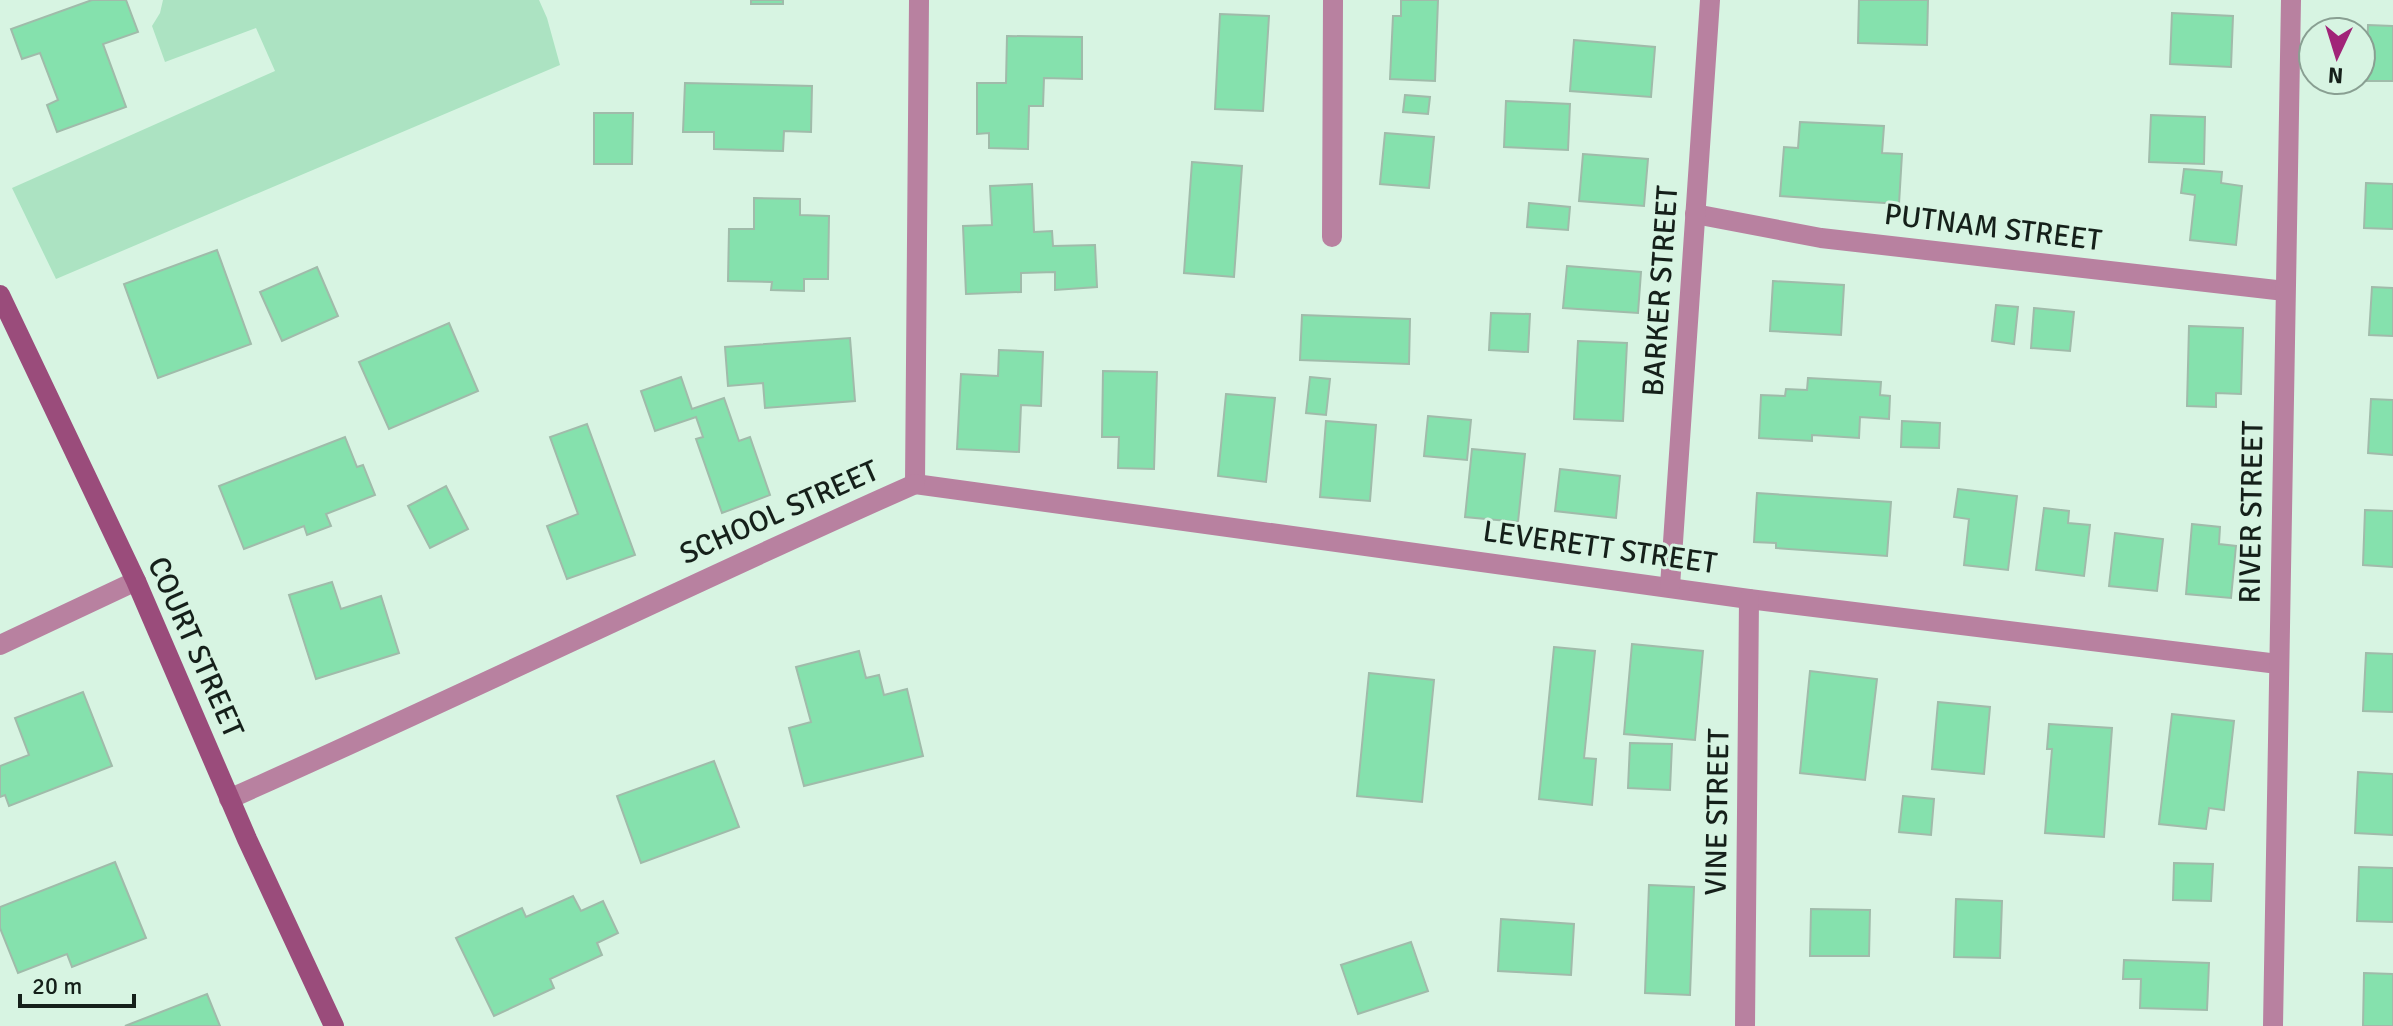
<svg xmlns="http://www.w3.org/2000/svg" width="2393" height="1026" font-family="Signika,sans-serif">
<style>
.green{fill:#ace3c2}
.building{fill:#85e1ad;stroke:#a0bbaa;stroke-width:2}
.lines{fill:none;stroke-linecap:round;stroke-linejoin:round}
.street{stroke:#b881a0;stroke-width:20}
.secondary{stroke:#9a4c7b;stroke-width:20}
.labels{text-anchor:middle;stroke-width:6;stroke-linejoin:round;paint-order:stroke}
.street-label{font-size:30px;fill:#15201a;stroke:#d7f4e2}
</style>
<rect width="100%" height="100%" fill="#d7f4e2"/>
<polygon class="green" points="163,0 539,0 547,18 560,65 56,279 12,188 275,71 256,28 165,62 152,26 160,13"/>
<g class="building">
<polygon points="92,0 126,0 138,32 103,44 126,107 57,132 47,105 58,100 40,53 22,59 11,29"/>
<rect x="751" y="0" width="32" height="4"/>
<polygon points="1401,0 1438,0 1435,81 1390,79 1393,16 1401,16"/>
<polygon points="1859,0 1928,0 1927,45 1858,43"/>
<polygon points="2172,13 2233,16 2231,67 2170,64"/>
<polygon points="1220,14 1269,16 1263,111 1215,109"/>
<polygon points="2368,25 2393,26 2393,81 2367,81"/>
<polygon points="1007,36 1082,37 1082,79 1044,78 1043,106 1029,106 1028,149 989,148 989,133 977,134 977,83 1006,83"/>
<polygon points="1574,40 1655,47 1651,97 1570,91"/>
<polygon points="685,83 812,86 811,132 784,131 783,151 714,149 714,132 683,132"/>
<polygon points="1405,95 1430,97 1428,114 1403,112"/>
<polygon points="1506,101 1570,104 1568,150 1504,147"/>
<polygon points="594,113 633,113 632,164 594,164"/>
<polygon points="2151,115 2205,117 2204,164 2149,162"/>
<polygon points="1800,122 1884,126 1882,153 1902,154 1899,204 1780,196 1784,147 1798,148"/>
<polygon points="1385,133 1434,137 1429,188 1380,184"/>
<polygon points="1583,154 1648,159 1644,206 1579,201"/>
<polygon points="1192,162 1242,166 1234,277 1184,273"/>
<polygon points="2184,169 2222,172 2221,183 2242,186 2236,245 2190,240 2195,195 2181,193"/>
<polygon points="2366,183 2393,184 2393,229 2364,228"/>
<polygon points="1032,184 1034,232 1052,231 1053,246 1095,245 1097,287 1055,290 1055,272 1021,273 1021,292 966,294 963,226 992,225 990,186"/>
<polygon points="754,198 800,199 800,215 829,216 828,279 804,279 804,291 771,290 772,282 728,281 729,229 754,229"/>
<polygon points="1529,203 1570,207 1568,230 1527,227"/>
<polygon points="217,250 251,344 158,378 124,284"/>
<polygon points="1567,266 1641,272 1638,313 1563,308"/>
<polygon points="317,267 338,316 282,341 260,292"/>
<polygon points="1773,281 1844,285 1841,335 1770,331"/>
<polygon points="2372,287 2393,288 2393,336 2369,335"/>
<polygon points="1996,305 2018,307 2014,344 1992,341"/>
<polygon points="2034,308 2074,312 2070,351 2031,348"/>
<polygon points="1491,313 1530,314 1528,352 1489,350"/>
<polygon points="1302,315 1410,319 1409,364 1300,360"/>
<polygon points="449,323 478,391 389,429 359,362"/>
<polygon points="2189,326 2243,328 2241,394 2216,393 2216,407 2187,406"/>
<polygon points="850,338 855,401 765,408 763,383 728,386 725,347"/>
<polygon points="1578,341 1627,343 1623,421 1574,419"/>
<polygon points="999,350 1043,352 1041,406 1021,405 1019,452 957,449 961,374 998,376"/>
<polygon points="1103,371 1157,372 1154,469 1118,468 1119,437 1102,437"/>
<polygon points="681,377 692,409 724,398 739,441 750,437 770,495 722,513 696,439 703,437 696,417 655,431 641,391"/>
<polygon points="1310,377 1330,379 1326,415 1306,413"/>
<polygon points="1808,378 1881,382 1880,395 1890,396 1889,419 1860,417 1859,438 1812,435 1812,441 1759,438 1761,395 1785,396 1786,389 1807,390"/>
<polygon points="1226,394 1275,398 1266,482 1218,476"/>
<polygon points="2371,399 2393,400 2393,455 2368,453"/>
<polygon points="1428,416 1471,420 1467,460 1424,456"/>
<polygon points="1326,421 1376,425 1370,501 1320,497"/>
<polygon points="1902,421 1940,423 1939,448 1901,447"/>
<polygon points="587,424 635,555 567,579 547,526 578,514 550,437"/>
<polygon points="345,437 357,467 363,465 375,495 326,514 331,526 307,535 304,526 244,549 219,486"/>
<polygon points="1472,449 1525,454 1518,522 1465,517"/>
<polygon points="1560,469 1620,476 1616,518 1555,511"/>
<polygon points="446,486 468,529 430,548 408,506"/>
<polygon points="1958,489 2017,496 2008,570 1964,565 1969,519 1954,517"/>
<polygon points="1757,493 1891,502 1887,556 1776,548 1776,543 1754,542"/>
<polygon points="2044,508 2069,511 2068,523 2090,525 2084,576 2036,570"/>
<polygon points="2365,510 2393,511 2393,567 2363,565"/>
<polygon points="2192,524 2220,527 2219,544 2236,546 2231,598 2186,594"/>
<polygon points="2115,533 2163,539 2157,591 2109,586"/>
<polygon points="332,582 341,609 381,596 399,653 316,679 289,595"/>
<polygon points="1632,644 1703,651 1695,740 1624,734"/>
<polygon points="1554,647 1595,651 1584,758 1596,759 1592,805 1539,799"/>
<polygon points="859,651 866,678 879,675 884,695 907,689 923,756 804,786 789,728 811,722 796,667"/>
<polygon points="2366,653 2393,654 2393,712 2363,711"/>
<polygon points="1810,671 1877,679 1865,780 1800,773"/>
<polygon points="1369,673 1434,680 1422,802 1357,796"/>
<polygon points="83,692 112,766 9,806 5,795 0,797 0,766 29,755 15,718"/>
<polygon points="1938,702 1990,707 1984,774 1932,769"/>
<polygon points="2172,714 2234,721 2224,810 2209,808 2206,829 2159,824"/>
<polygon points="2049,724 2112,728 2104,837 2045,833 2052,749 2047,749"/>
<polygon points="1630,743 1672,744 1670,790 1628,788"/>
<polygon points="714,761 739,827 641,863 617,796"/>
<polygon points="2358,772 2393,774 2393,835 2355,833"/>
<polygon points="1903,796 1934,799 1931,835 1899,832"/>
<polygon points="115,862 146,938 72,967 67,954 18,973 0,928 0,907"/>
<polygon points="2174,863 2213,864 2211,901 2173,900"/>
<polygon points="2359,867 2393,868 2393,922 2357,921"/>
<polygon points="1649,885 1694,887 1690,995 1645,993"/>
<polygon points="573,896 581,911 603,901 618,933 597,943 602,955 550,979 554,988 494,1016 456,938 522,908 526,917"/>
<polygon points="1956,899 2002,901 2000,958 1954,957"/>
<polygon points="1811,909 1870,910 1869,956 1810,956"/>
<polygon points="1501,919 1574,924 1571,975 1498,971"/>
<polygon points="1411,942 1428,991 1358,1014 1341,965"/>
<polygon points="2124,960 2209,963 2207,1010 2140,1008 2141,979 2123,979"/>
<polygon points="2364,973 2393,974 2393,1026 2363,1026"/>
<polygon points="207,994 220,1026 125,1026"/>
</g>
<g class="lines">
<g class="street">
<polyline points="1695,214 1821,238 2285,291"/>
<polyline points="1332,237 1333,0"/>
<polyline points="915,484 1749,599 2278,664"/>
<polyline points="915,484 919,0"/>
<polyline points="1670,586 1710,0"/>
<polyline points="0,645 136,581"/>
<path d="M 229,799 C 459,697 685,586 915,484"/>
<polyline points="1745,1026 1749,599"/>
<polyline points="2273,1026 2291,0"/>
</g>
<polyline class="secondary" points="0,295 136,581 247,839 334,1026"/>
</g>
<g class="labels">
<g class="street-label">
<text transform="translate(1993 227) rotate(7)" y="10">PUTNAM STREET</text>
<text transform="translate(1660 291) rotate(-86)" y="10">BARKER STREET</text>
<text transform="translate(779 512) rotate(-24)" y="10">SCHOOL STREET</text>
<text transform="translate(2251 512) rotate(-89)" y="10">RIVER STREET</text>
<text transform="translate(1600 547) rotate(8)" y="10">LEVERETT STREET</text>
<text transform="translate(196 647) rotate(66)" y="10">COURT STREET</text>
<text transform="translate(1717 812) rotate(-89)" y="10">VINE STREET</text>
</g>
</g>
<g transform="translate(2337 56) rotate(184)"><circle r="38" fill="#d7f4e2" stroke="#899f92" stroke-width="2"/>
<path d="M0-6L14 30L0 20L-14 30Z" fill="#a12478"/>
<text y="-12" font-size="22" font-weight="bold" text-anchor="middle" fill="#15201a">N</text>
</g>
<path d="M20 994v12h114v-12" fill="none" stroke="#15201a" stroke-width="4"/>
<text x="32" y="994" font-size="24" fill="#15201a" stroke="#d7f4e2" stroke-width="6" paint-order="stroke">20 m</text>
</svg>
